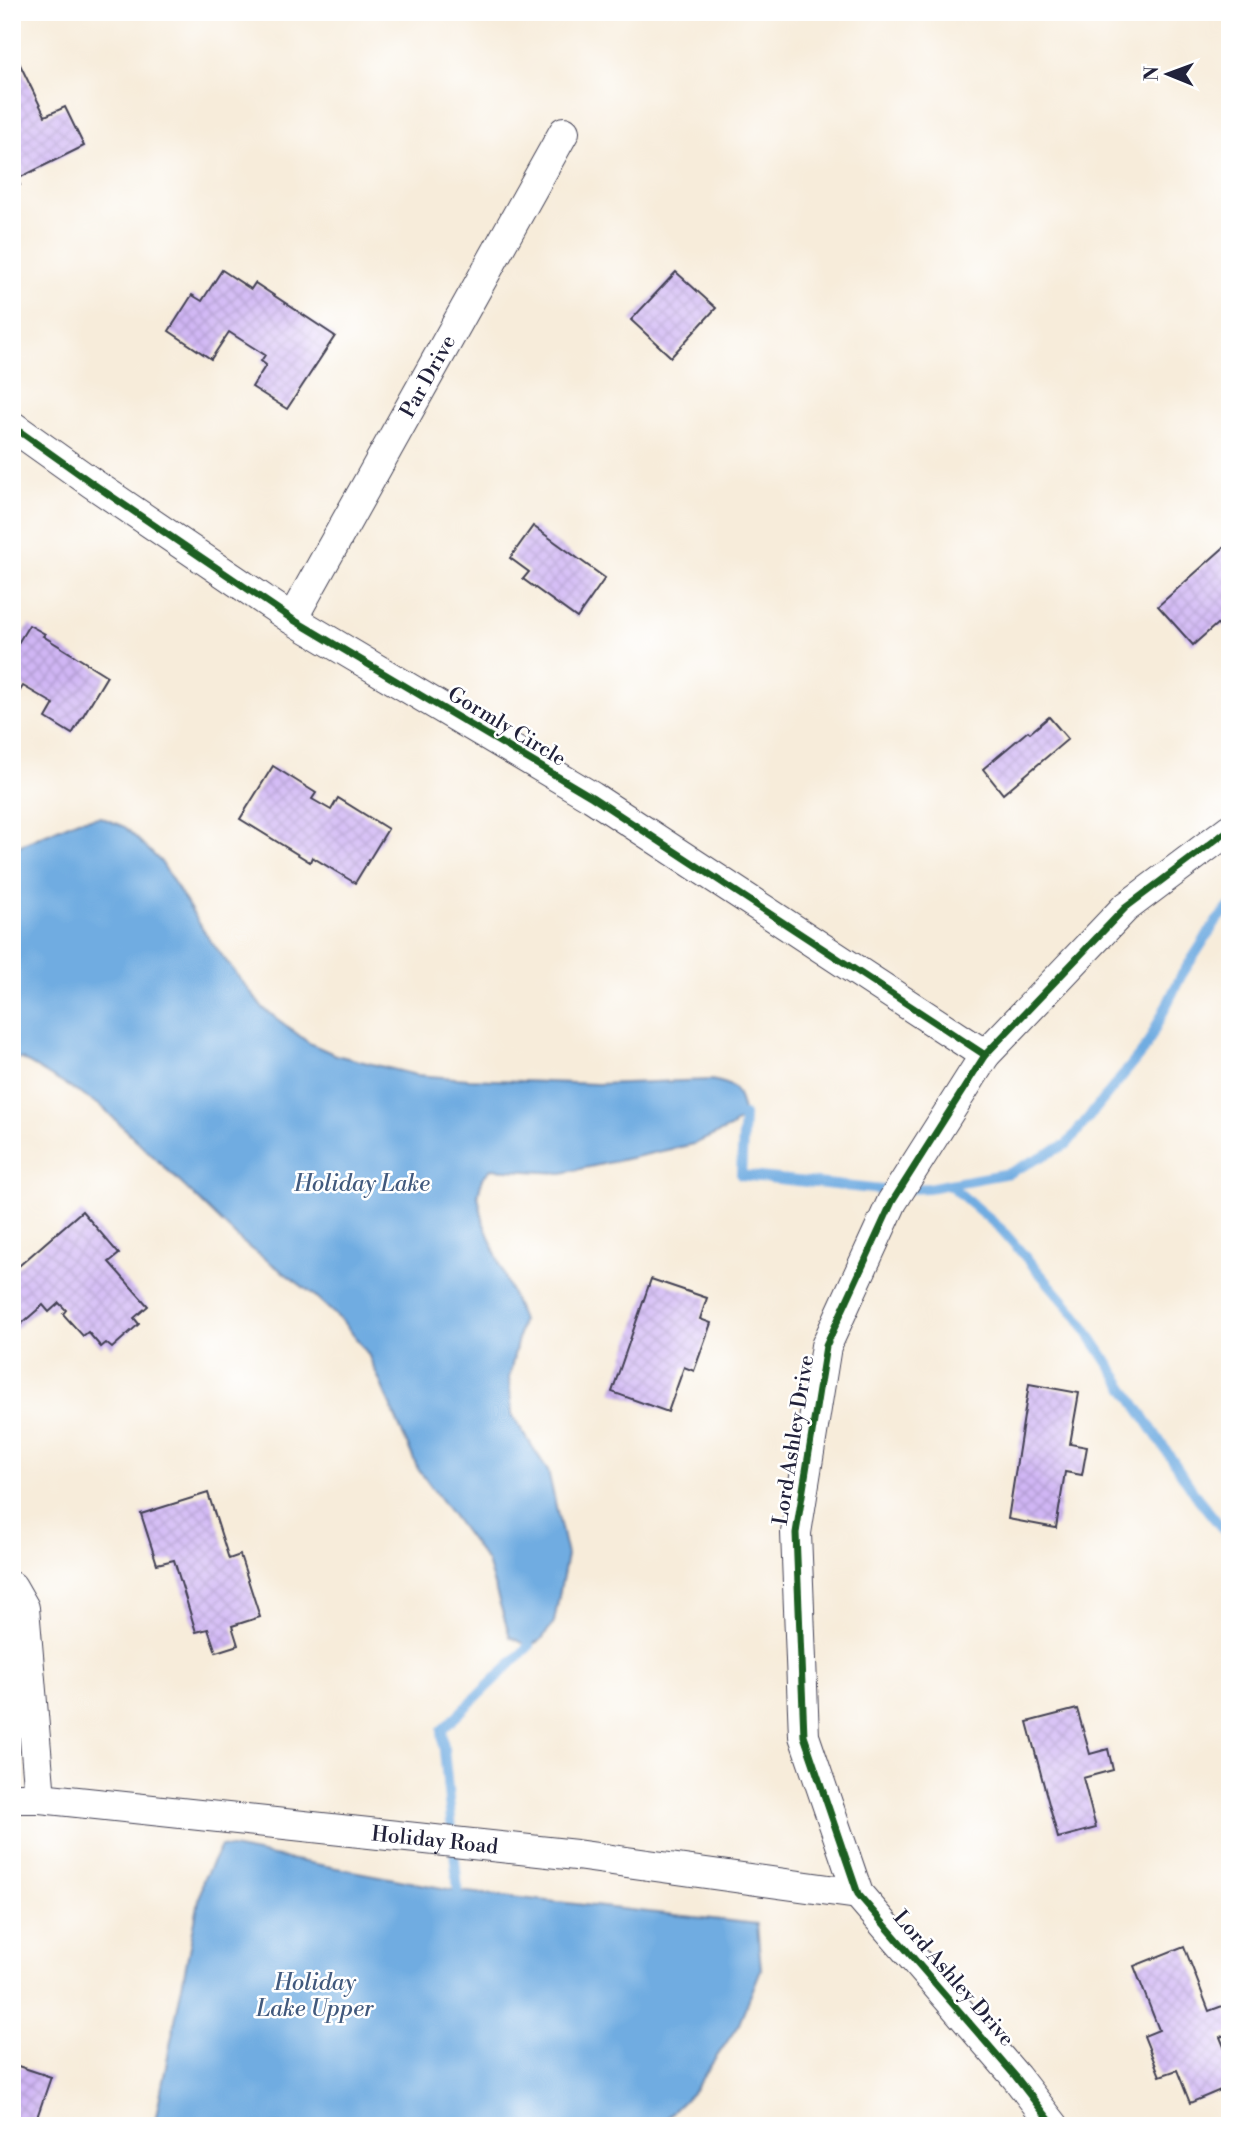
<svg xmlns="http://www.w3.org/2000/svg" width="1242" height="2138" font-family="'Libre Bodoni',serif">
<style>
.water{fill:#70ace1;stroke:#49678e;stroke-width:2}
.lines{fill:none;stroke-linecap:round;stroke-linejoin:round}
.stream{stroke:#70ace1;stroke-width:10}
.building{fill:url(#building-cross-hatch)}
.minor-casing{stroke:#424053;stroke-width:32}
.minor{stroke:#fff;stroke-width:30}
.cycleway-casing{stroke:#fff;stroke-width:11}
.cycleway{stroke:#1b5e20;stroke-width:7}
.labels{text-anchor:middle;stroke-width:5;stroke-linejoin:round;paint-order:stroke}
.street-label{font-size:21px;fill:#22223b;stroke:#fff}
.water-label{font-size:23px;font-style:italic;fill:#41597d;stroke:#fff}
</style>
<defs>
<pattern id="building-cross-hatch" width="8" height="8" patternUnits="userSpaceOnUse" patternTransform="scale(1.75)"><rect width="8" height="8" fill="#d0b6f4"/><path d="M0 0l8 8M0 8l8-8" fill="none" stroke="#b29cd2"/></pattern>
</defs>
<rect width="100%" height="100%" fill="#fff"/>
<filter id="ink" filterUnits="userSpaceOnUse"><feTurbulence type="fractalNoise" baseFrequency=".0143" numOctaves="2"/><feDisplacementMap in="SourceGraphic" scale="14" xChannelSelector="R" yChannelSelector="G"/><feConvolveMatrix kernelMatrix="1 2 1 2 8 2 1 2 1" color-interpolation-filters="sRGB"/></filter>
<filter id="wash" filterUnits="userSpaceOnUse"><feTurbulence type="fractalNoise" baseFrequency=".00686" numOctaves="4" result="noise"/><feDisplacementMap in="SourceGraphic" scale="28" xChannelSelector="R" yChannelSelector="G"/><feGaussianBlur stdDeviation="1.57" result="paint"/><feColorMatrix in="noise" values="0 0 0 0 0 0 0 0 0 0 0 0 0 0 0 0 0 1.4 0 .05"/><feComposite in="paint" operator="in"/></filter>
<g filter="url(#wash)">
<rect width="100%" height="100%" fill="#f7ecda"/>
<g class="water">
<path d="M 100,817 L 125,827 L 161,862 L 209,939 L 263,1008 L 309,1043 L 336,1055 L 416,1075 L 468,1079 L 597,1084 L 711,1080 C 739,1085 737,1089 744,1115 L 732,1127 L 694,1144 L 562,1173 L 491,1169 L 482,1178 L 478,1196 L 484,1224 L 522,1320 L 509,1378 L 512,1415 L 548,1471 L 567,1555 L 554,1622 L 541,1640 L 529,1646 L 510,1637 L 487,1562 L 418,1469 L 368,1354 L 344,1323 L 314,1295 L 241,1241 L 101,1106 L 22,1059 L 12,1058 L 12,849 L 78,820 Z"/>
<polygon points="221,1846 458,1891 757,1924 761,1969 739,2024 692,2093 658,2126 154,2126 203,1880"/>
</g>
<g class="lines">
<g class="stream">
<polyline points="731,1117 744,1115 741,1175 882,1190 928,1188 1009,1173 1067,1144 1146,1047 1181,976 1216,922 1230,906"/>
<polyline points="950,1185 1001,1229 1077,1316 1197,1497 1230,1538"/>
<polyline points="452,1901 458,1891 442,1730 529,1646 527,1635"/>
</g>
</g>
<g id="blocks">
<g class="building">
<polygon points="12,48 45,116 65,107 84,146 17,179 20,185 12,189"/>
<polygon points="222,270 251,289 255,283 335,336 287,409 252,387 266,365 261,361 265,355 229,332 211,359 169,331 192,295 202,301"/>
<polygon points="676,272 716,308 671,357 631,320"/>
<polygon points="533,526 605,578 577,618 523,579 529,572 510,558"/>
<polygon points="1230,542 1230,619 1220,628 1217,624 1193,645 1158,606"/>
<polygon points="29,625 45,634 43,636 107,676 72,734 46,718 54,704 23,686 16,697 12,695 12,653"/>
<polygon points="1049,717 1068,739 1003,794 983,769 1028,731 1030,733"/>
<polygon points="273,766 316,793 312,799 331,810 338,798 388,829 355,883 312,857 310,862 240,819"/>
<polygon points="82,1211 119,1254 109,1262 148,1306 134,1318 139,1324 112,1348 106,1343 101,1347 88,1332 83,1336 63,1314 66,1310 59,1303 49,1312 43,1305 12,1332 12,1272"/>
<polygon points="651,1279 707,1298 700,1319 711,1323 694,1371 684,1367 668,1412 612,1392"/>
<polygon points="1029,1384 1079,1393 1070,1444 1087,1447 1082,1475 1065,1472 1056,1528 1008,1519"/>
<polygon points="208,1493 229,1559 240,1555 260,1617 232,1626 238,1645 216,1652 208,1629 196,1632 174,1560 157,1564 141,1514"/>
<polygon points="1077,1709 1090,1754 1108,1749 1113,1770 1083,1778 1096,1828 1058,1838 1027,1722"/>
<polygon points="1184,1946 1209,2011 1225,2005 1230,2018 1230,2033 1220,2037 1230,2061 1230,2086 1190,2103 1177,2070 1160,2076 1144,2036 1159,2030 1134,1966"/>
<polygon points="12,2064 51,2077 34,2126 12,2126"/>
</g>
</g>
</g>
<g filter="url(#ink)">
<use href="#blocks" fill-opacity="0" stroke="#424053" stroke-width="2"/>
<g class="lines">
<defs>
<g id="minor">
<polyline points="12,426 92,483 292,619 592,797 985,1055"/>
<path id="s1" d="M 292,619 L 564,132"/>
<polyline points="12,1587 24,1608 40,1798"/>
<path id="s2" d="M 12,1798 L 40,1798 L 576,1855 L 858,1894"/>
<polyline points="1054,2126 1016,2077 858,1894 804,1736 796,1533 826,1346 892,1202 985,1055 1125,908 1230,829"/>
</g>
</defs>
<use href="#minor" class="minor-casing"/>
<use href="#minor" class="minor"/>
<defs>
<g id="cycleway">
<polyline points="12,426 92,483 292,619 592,797 985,1055"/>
<polyline points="1054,2126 1016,2077 858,1894 804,1736 796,1533 826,1346 892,1202 985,1055 1125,908 1230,829"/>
</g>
</defs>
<use href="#cycleway" class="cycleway-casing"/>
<use href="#cycleway" class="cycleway"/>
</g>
</g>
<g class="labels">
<g class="street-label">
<text dy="7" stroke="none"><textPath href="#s1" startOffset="278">Par Drive</textPath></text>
<text transform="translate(507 726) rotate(31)" y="7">Gormly Circle</text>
<text transform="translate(793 1440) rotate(-81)" y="7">Lord Ashley Drive</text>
<text dy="7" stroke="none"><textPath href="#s2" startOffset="425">Holiday Road</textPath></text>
<text transform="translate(954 1978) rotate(49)" y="7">Lord Ashley Drive</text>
</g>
<g class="water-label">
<text x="362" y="1191">Holiday Lake</text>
<text x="315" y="1990">Holiday<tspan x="315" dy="26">Lake Upper</tspan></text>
</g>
</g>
<rect width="1242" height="2138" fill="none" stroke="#fff" stroke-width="42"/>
<g transform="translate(1168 74) rotate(271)" stroke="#ffffff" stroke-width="5" paint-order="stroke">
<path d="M0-5L12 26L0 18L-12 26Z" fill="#22223b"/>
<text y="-10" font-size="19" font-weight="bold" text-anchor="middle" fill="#22223b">N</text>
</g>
</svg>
